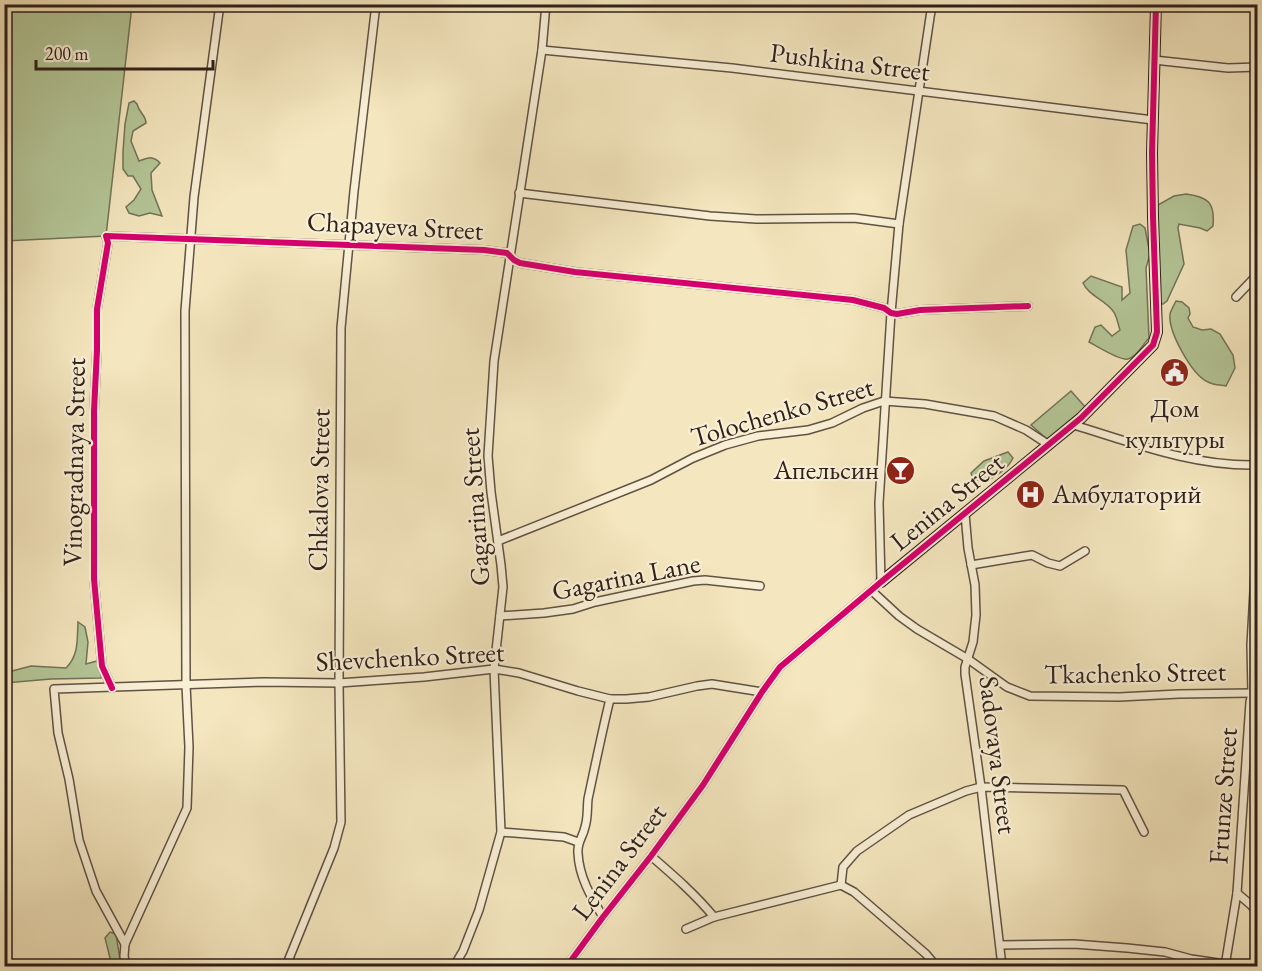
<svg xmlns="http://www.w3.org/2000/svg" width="1262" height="971" font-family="'EB Garamond',serif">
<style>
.green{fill:#b4c697;stroke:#727359;stroke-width:1.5}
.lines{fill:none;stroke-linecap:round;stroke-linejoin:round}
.street-casing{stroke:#605244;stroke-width:10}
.secondary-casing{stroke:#2f201b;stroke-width:12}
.street{stroke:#f8efd5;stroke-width:7}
.secondary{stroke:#f8efd5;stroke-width:9}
.cycleway-casing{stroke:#f8efd5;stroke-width:10}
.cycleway{stroke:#d6006c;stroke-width:6}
.labels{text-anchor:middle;stroke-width:4.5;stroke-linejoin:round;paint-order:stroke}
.street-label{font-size:27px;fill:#2f201b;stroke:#f8efd5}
.poi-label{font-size:27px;fill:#2f201b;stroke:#f8efd5}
</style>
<rect width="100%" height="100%" fill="#f4e6be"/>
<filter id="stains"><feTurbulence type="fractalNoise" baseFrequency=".00333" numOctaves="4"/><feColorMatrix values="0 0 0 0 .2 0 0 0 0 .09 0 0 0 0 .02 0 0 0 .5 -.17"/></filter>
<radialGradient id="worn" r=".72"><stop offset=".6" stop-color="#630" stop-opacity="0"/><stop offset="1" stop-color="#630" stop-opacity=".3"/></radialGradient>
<g class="green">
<polygon points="5,5 132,5 106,236 5,241"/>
<path d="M 134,101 L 137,104 C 139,113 146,115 146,123 L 133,131 L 131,141 L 139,161 C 148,158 153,155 160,163 L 151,173 L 152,190 L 162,216 L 150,213 L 139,216 L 129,213 L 126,207 L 134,200 L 141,189 L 133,176 L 128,176 L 123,169 L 123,152 L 125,124 L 129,103 Z"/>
<path d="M 1186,194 C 1209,197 1215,203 1213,226 L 1207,231 L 1200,228 L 1179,224 L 1178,228 L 1184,264 L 1167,301 L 1163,304 L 1159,304 L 1156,216 L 1158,205 L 1174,196 Z"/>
<path d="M 1140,224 L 1145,228 L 1150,254 L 1146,268 L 1149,338 C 1143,344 1137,357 1128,359 C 1120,361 1097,346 1089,342 L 1095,327 L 1101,325 L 1112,336 L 1120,330 C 1118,324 1117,316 1113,311 C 1104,299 1089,296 1083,283 L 1091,276 L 1122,287 L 1122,300 L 1130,293 L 1126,250 L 1133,226 Z"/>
<path d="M 1176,301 L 1182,302 L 1189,308 L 1190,314 L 1188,318 L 1193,327 L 1202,330 L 1211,329 L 1220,334 L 1233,355 L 1235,368 L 1226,386 C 1220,385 1213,385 1208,382 C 1192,375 1168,332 1170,314 C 1171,310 1174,305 1176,301 Z"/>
<polygon points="1071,391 1086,408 1048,440 1031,425"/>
<path d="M 1008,452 L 1013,458 C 1007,470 997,475 985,482 L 973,479 L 971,473 L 984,461 Z"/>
<path d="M 78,622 L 85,627 L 88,642 L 86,664 L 97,661 L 102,670 L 101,678 L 51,679 L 5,683 L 4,670 L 12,671 L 31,666 L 66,668 C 79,655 77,640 78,622 Z"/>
<polygon points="110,932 116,934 121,966 112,966 105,938"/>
</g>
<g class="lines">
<defs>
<g id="street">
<polyline points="542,50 732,68 1153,120"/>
<polyline points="1154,60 1228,68 1258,67"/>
<polyline points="519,193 710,216 756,219 854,218 899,224"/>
<polyline points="1236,297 1258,274"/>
<path d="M 1074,425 C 1133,443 1195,467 1258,465"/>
<polyline points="965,514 968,548 975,585 976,615 973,642 965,667 965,674 981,787 1002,966"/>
<polyline points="498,541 651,480 693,458 725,445 758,436 808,430 832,423 863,408 884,401 925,404 994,416 1026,430 1049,445"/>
<polyline points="971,565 1032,555 1048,563 1060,566 1085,551"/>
<polyline points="872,591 899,616 917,629 968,659 1007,687 1030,696 1119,697 1179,694 1252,693"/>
<polyline points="500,616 544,613 573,609 595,602 693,581 705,580 760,586"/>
<polyline points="112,688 102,666 94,579 94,411 97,350 97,309 108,243 106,236 484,250 507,253 514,260 520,263 575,272 853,300 884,308 891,313 897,314 920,310 1028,306"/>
<polyline points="501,832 564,837 578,842"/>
<path d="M 651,856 C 673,875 695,894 714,917 L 841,885 L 854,892 L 926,954 L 936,966"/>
<polyline points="841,885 843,867 857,851 909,815 966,791 981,787 1123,790 1144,832"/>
<polyline points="1237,893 1251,905 1258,914"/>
<path d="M 603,917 C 591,897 579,877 578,853 C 577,842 583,837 585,827 C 588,818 587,808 588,799 C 595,766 602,732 610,699"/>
<polyline points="686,929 714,917"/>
<polyline points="125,944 96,891 79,840 69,779 58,733 54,689 264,682 339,683 424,677 494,669 519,673 578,691 610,699 626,699 649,697 697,686 712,684 762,692"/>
<polyline points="1000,945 1074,944 1127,948 1165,952 1191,959 1225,964"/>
<polyline points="126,966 124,956 125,944 187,808 189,747 186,685 185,311 194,197 220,4"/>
<polyline points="286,966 334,848 341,822 339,683 341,328 354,191 376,4"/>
<polyline points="454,966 463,951 479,910 501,832 494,669 503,587 501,565 491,492 488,456 494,361 542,50 546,4"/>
<polyline points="567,966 603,917 651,856 703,785 762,692 780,667 881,582 879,503 891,313 899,224 932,4"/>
<polyline points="1225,966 1237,893 1250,702 1252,693 1251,645 1258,519"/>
</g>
<polyline id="secondary" points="881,582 1081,418 1153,345 1157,332 1153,217 1152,153 1156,4"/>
</defs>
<use href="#street" class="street-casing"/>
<use href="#secondary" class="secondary-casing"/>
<use href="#street" class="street"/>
<use href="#secondary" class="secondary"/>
<defs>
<g id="cycleway">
<polyline points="112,688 102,666 94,579 94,411 97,350 97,309 108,243 106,236 484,250 507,253 514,260 520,263 575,272 853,300 884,308 891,313 897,314 920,310 1028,306"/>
<polyline points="567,966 603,917 651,856 703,785 762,692 780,667 881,582 1081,418 1153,345 1157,332 1153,217 1152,153 1156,4"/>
</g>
</defs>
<use href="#cycleway" class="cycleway-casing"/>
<use href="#cycleway" class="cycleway"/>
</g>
<defs>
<symbol id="civic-disc" viewBox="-11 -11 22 22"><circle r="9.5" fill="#8f2418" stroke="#f8efd5"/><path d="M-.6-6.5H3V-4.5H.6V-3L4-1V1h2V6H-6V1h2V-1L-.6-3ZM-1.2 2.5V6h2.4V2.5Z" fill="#fff"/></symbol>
<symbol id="bar-disc" viewBox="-11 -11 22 22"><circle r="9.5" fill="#8f2418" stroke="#f8efd5"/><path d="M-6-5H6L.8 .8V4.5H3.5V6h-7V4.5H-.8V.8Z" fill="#fff"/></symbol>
<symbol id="hospital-disc" viewBox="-11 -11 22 22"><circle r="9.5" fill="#8f2418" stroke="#f8efd5"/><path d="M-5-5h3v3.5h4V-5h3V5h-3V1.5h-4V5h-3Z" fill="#fff"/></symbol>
</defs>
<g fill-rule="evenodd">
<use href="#civic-disc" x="1158" y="356" width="33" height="33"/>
<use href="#bar-disc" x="884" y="454" width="33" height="33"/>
<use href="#hospital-disc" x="1014" y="478" width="33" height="33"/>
</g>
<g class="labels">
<g class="street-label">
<text transform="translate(850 62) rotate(7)" y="9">Pushkina Street</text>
<text transform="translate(395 226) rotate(3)" y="9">Chapayeva Street</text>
<text transform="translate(782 412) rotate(-16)" y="9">Tolochenko Street</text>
<text transform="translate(74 462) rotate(-89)" y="9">Vinogradnaya Street</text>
<text transform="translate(319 490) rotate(-89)" y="9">Chkalova Street</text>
<text transform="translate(947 502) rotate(-39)" y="9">Lenina Street</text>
<text transform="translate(475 507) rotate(-94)" y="9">Gagarina Street</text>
<text transform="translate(626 577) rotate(-11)" y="9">Gagarina Lane</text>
<text transform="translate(410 657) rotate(-3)" y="9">Shevchenko Street</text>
<text transform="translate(1135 673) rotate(-1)" y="9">Tkachenko Street</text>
<text transform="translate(998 755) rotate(83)" y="9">Sadovaya Street</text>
<text transform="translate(1223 796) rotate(-86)" y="9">Frunze Street</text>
<text transform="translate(619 862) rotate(-53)" y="9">Lenina Street</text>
</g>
<g class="poi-label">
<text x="1175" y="417">Дом<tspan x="1175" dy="31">культуры</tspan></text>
<text x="879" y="479" text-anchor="end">Апельсин</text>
<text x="1052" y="503" text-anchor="start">Амбулаторий</text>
</g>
</g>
<rect width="1262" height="971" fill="none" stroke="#f4e6be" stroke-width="24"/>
<rect x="6" y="6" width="1250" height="959" fill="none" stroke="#2f201b" stroke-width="3"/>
<rect x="12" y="12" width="1238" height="947" fill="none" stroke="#2f201b" stroke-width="1.5"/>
<path d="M36 60v9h177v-9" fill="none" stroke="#2f201b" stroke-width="3"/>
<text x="45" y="60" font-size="18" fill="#2f201b" stroke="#f8efd5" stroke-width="4.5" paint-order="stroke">200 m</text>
<rect width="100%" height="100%" filter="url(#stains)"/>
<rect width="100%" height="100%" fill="url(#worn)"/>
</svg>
